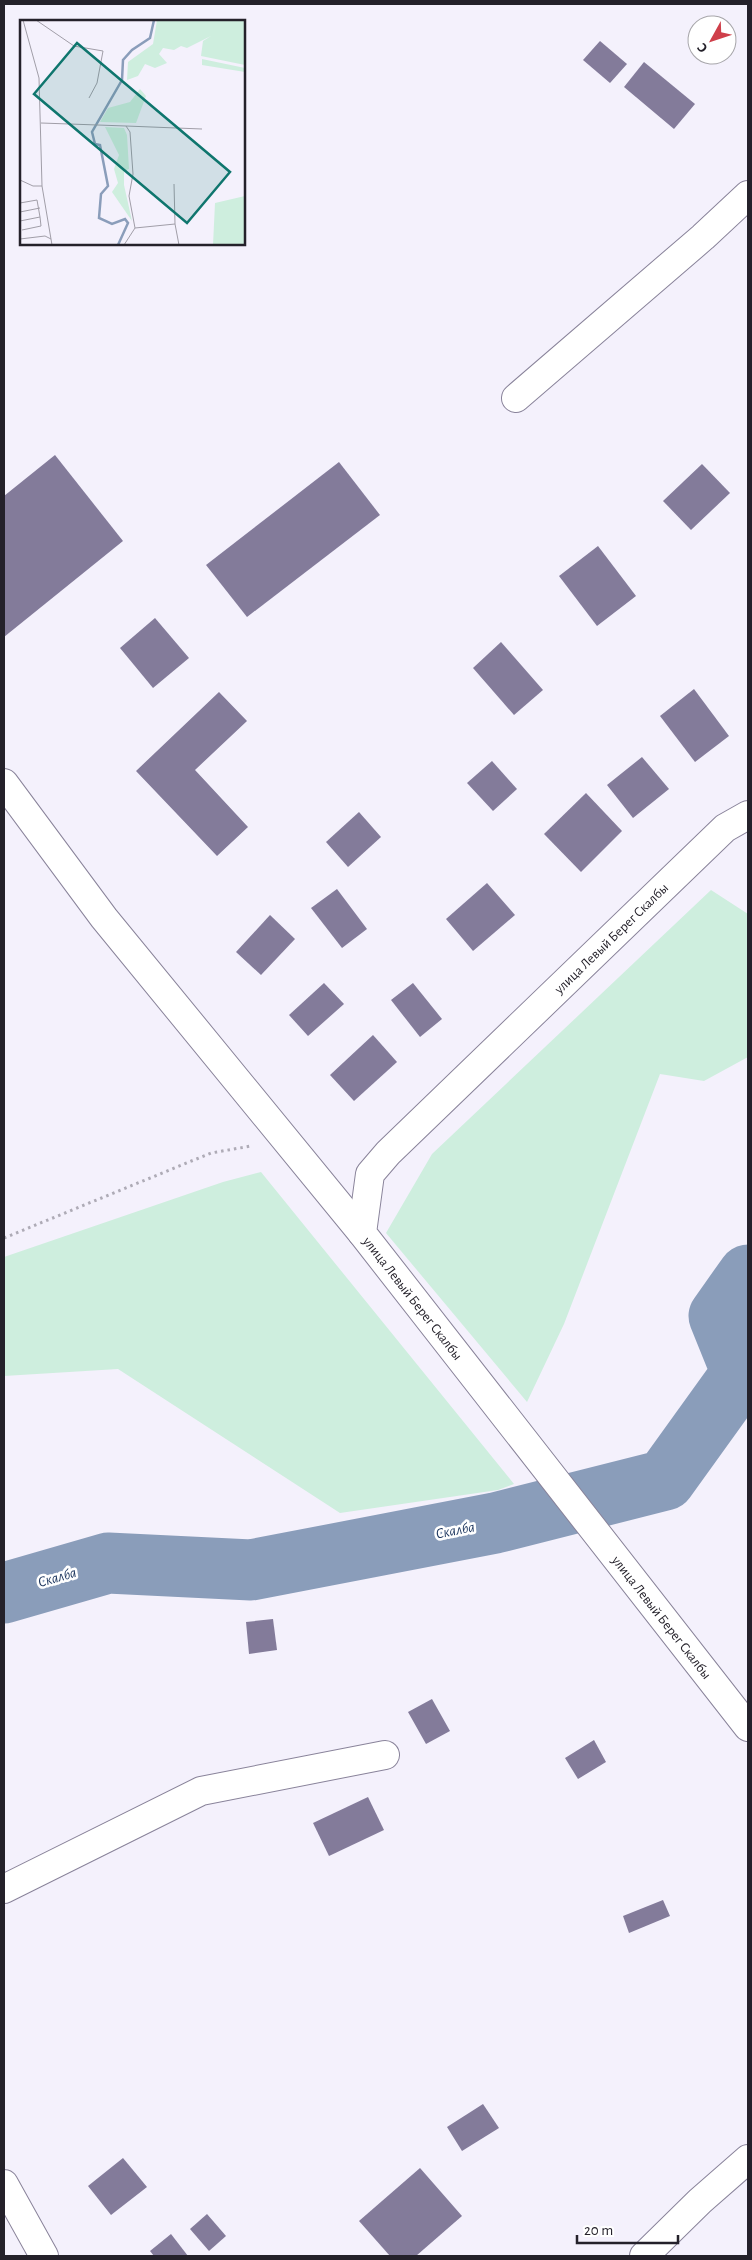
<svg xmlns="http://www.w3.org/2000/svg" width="752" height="2260" font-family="'Alegreya Sans',sans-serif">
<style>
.green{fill:#ceeede}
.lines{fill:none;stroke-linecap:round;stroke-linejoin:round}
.river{stroke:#8a9dba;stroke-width:61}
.building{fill:#837b9a}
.minor-casing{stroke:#89839a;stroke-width:30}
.path{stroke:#aeabb6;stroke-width:3;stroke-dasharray:2.5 4;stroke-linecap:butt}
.minor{stroke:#fff;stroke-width:28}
.labels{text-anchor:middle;stroke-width:5;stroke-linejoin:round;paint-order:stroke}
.street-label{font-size:14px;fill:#24212a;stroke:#fff}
.water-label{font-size:15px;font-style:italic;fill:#1f3860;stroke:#fff}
.inset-river{fill:none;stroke:#8a9dba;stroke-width:2.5}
.inset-road{fill:none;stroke:#a19ea8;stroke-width:1}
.view{fill:#0f766e;fill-opacity:0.15;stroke:#0f766e;stroke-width:2.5}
.inset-edge{fill:none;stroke:#24212a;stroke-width:2.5}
</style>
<rect width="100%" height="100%" fill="#f4f1fc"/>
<g class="green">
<polygon points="711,890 748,914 748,1057 704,1081 660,1074 564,1324 527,1402 386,1233 432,1154"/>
<polygon points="261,1172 514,1484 498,1490 340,1513 118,1369 4,1376 4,1257 223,1182"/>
</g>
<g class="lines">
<polyline class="river" points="4,1593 108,1563 251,1570 495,1523 665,1480 742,1373 719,1316 748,1275"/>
</g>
<g class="building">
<polygon points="600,41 627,64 610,83 583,60"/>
<polygon points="644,62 695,104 674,129 624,87"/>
<polygon points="55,455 123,541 4,637 4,496"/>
<polygon points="339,462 380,515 247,617 206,565"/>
<polygon points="702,464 730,493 691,530 663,501"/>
<polygon points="598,546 636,596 597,626 559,576"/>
<polygon points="155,618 189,658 153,688 120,648"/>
<polygon points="501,642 543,690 514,715 473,668"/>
<polygon points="694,689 729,736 695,762 660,716"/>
<polygon points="219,692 247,721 195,770 248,827 217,856 136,771"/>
<polygon points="642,757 669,789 633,818 607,785"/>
<polygon points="492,761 517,789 493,811 467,783"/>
<polygon points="586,793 622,831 581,872 544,834"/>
<polygon points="359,812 381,837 348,867 326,842"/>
<polygon points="487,883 515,915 473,951 446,919"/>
<polygon points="337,889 367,929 342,948 311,908"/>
<polygon points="270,915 295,939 261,975 236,952"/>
<polygon points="324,983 344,1004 308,1036 289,1015"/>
<polygon points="413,983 442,1019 420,1037 391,1000"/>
<polygon points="373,1035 397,1062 354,1101 330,1075"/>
<polygon points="273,1619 277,1650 249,1654 246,1622"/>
<polygon points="432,1699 450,1731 426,1744 408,1712"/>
<polygon points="594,1740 606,1762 578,1779 565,1758"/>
<polygon points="368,1797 384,1830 329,1856 313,1823"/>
<polygon points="663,1900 670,1916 629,1933 623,1916"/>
<polygon points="483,2104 499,2128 462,2151 447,2127"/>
<polygon points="123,2158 147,2187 111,2215 88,2186"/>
<polygon points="420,2168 462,2216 416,2256 390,2256 359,2221"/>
<polygon points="207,2214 226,2236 209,2251 190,2229"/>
<polygon points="171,2234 188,2256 154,2256 150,2251"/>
</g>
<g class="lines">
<defs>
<g id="minor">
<polyline points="516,398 703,237 748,195"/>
<polyline points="4,783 104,918 362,1233"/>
<polyline points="748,815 725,828 388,1153 370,1174 362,1233 748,1727"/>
<polyline points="4,1889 201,1791 385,1755"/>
<polyline points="4,2184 44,2256"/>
<polyline points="644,2256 700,2201 748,2159"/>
</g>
</defs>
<use href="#minor" class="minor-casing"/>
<polyline class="path" points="4,1238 211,1153 251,1146"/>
<use href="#minor" class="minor"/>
</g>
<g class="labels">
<g class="street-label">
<text transform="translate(611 938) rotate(-44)" y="5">улица Левый Берег Скалбы</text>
<text transform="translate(413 1298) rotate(52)" y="5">улица Левый Берег Скалбы</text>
<text transform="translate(662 1617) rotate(52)" y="5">улица Левый Берег Скалбы</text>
</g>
<g class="water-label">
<text transform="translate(455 1530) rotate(-11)" y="5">Скалба</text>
<text transform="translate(57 1577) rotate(-16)" y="5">Скалба</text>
</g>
</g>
<g transform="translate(20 20)">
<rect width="225" height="225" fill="#f4f1fc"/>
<path d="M 137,0 L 225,0 L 225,45 L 181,36 L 183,21 L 191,16 L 167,28 L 161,26 L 154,30 L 143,28 L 139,34 L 147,43 L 135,48 L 125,44 L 118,56 L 107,60 L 108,42 L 133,24 ZM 182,39 L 225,48 L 225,52 L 182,45 ZM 120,69 L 126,76 L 116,103 L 80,102 L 88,88 L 110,82 ZM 85,107 L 104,108 L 107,115 L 109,149 L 104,151 L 104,165 L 112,201 L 92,172 L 98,163 L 94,149 L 99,135 ZM 225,176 L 225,225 L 193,225 L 195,183 Z" fill="#ceeede"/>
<path class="inset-river" d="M 98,225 L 108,203 L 105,199 L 92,204 L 79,198 L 81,174 L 88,166 L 80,125 L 75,124 L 72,112 L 102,60 L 103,40 L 112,30 L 130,18 L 134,0"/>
<path class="inset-road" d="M 3,0 L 19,58 L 22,166 L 32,225M 16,0 L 54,26 L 83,31 L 77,63 L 69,78M 21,103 L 106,106 L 110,112 L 113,154 L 109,176 L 115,208 L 155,204 L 159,225M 106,106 L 182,109M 0,160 L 13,166 L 22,166M 154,164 L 155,204M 0,183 L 17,180 L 20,197 L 0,201M 0,192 L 20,188M 2,210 L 21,206 L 20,197M 0,219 L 25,216 L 31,219M 104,225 L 115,208"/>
<path class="view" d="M 57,23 L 210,152 L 167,203 L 14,74 Z"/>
<rect width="225" height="225" class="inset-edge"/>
</g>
<rect width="752" height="2260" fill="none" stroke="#24212a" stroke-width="10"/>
<g transform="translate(712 40) rotate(230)"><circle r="24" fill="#ffffff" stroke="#a7a6aa"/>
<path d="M0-4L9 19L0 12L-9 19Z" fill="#cf3f4a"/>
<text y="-8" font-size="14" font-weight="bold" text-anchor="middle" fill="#24212a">С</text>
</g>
<path d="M577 2235v8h101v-8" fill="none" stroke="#24212a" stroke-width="2.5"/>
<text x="584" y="2235" font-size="15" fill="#24212a" stroke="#ffffff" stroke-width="4" paint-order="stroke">20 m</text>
</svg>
